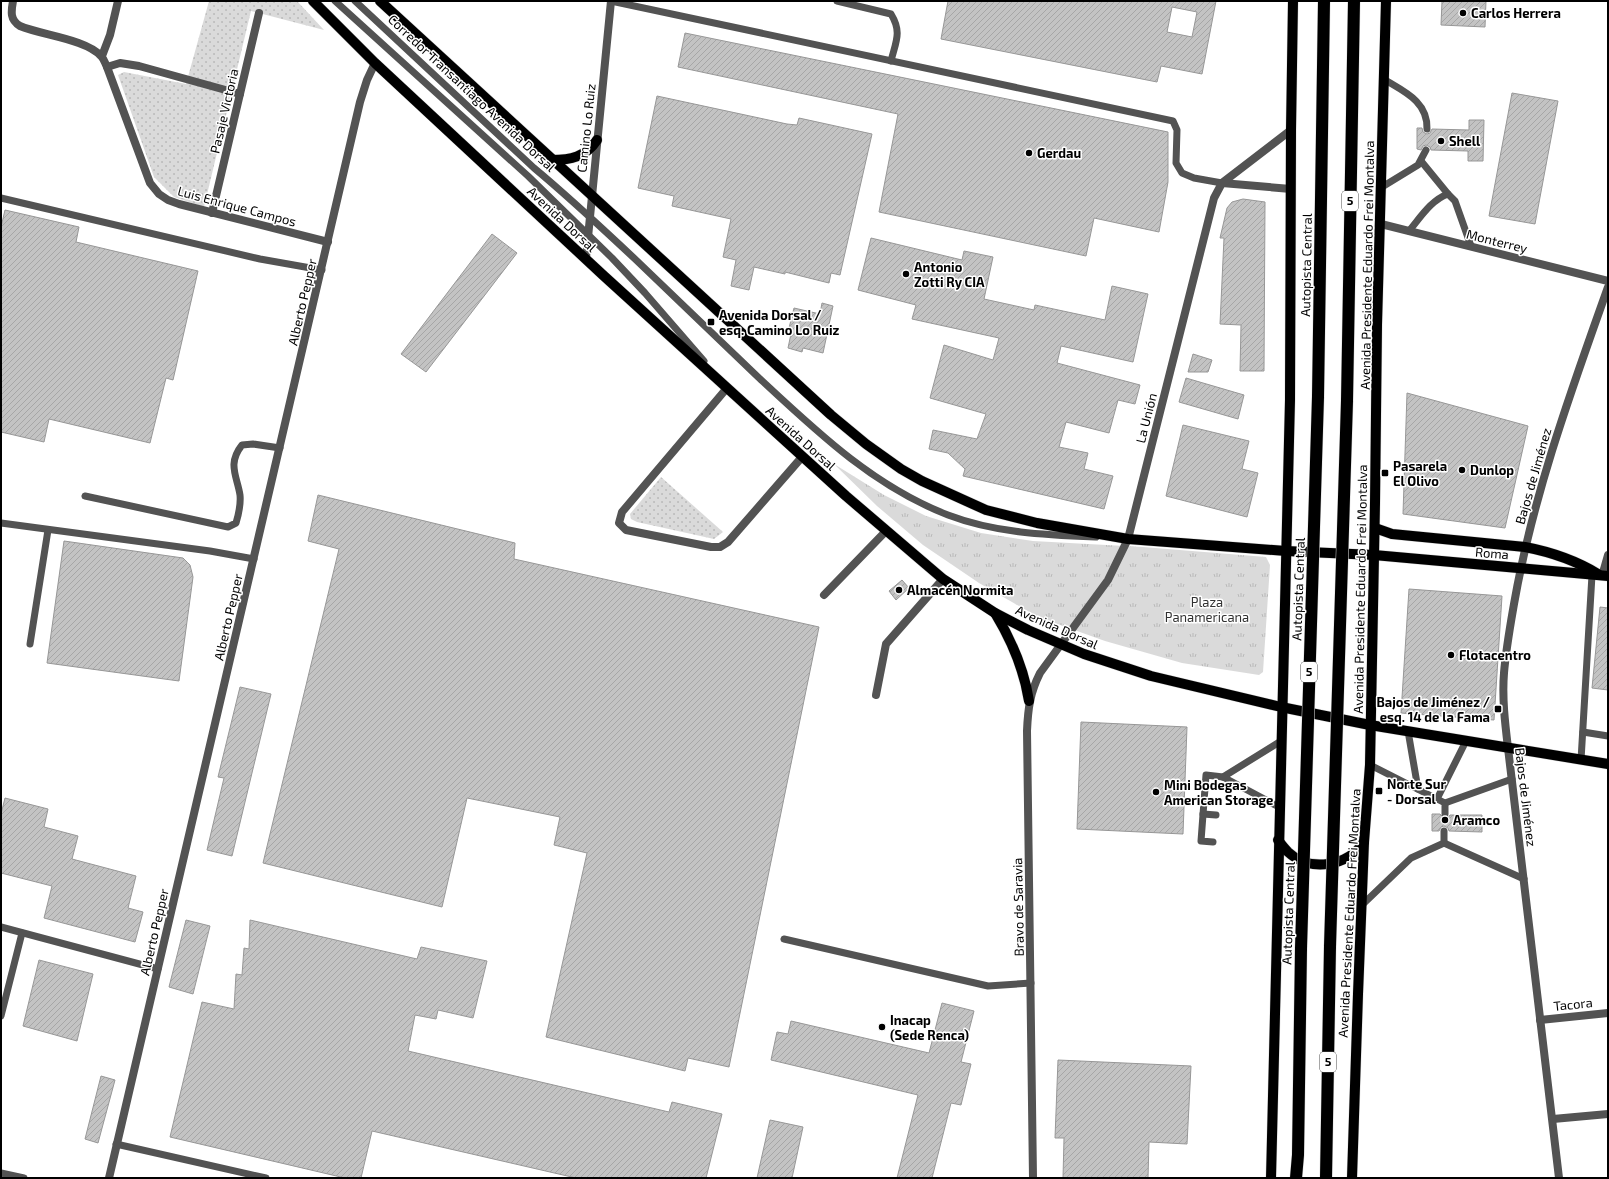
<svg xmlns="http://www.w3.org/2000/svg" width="1609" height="1179" font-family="'Exo 2',sans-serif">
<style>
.grass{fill:url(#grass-dots)}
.park{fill:url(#park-tufts)}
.building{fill:url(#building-hatch);stroke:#979797;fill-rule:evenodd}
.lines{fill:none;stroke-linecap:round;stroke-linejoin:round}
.primary-casing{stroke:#dbdbdb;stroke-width:11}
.motorway-casing{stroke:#dbdbdb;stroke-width:13}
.service{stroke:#535353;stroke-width:7}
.minor{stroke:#535353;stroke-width:8}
.tertiary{stroke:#535353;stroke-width:8}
.primary{stroke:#000;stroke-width:10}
.motorway{stroke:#000;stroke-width:12}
.motorway-bridge-casing{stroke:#dbdbdb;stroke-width:13;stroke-linecap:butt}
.motorway-bridge{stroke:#000;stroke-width:12}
.poi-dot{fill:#000;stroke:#fff;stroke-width:1.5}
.labels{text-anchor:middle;stroke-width:3;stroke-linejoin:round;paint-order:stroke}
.shield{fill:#fff;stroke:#4c4c4c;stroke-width:1}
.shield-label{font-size:12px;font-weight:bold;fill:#000}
.poi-label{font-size:13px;font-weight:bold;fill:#000;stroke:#fff;text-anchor:start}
.street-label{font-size:13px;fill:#000;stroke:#fff}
.park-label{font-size:13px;fill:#313131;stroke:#fff}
</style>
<defs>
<pattern id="grass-dots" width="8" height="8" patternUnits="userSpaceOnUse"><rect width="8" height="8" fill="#dadada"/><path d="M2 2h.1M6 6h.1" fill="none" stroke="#b9b9b9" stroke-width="1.8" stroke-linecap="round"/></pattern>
<pattern id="park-tufts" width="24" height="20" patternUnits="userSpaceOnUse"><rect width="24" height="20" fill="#dadada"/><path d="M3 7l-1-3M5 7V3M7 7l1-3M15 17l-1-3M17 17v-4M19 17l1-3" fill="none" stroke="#b9b9b9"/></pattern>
<pattern id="building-hatch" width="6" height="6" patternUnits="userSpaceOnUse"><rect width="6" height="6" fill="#c3c3c3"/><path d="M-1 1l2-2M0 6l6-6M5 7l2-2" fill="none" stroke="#a6a6a6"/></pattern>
</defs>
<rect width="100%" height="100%" fill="#fff"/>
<g class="grass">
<polygon points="209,1 297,1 324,30 251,11 204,207 174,197 154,177 118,75 124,72 186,84"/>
<polygon points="661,477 723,532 714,539 637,522 631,519 630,514"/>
</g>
<polygon class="park" points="834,464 884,495 926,516 981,533 1033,541 1143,547 1266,557 1270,565 1263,672 1259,675 1182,663 1105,641 1038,617 979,583 923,545 877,506"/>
<g class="building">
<path d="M 948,1 L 1216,1 L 1202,74 L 1161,66 L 1157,82 L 941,39 ZM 1172,7 L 1197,12 L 1192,37 L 1167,32 Z"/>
<polygon points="1442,1 1486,1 1485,27 1441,25"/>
<polygon points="685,33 1168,132 1168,182 1159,232 1094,218 1086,256 879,212 898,114 678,67"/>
<polygon points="1512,93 1558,101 1535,224 1489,216"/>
<polygon points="657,96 787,124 797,125 799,118 872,134 840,275 831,273 829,283 785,272 785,274 754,267 749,290 731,286 736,260 723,257 731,219 672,206 674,196 638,188"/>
<polygon points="1469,120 1484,120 1483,161 1468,161 1468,151 1431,150 1430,147 1426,145 1423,146 1421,150 1417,149 1417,128 1422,128 1423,132 1427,134 1430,133 1432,129 1469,130"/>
<polygon points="1243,199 1265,202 1264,371 1240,371 1241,325 1220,324 1224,238 1220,238 1227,208 1232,202"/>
<polygon points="5,210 79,227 76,242 198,271 173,380 166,378 150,443 49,419 44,442 1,432 1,227"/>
<polygon points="492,234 517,253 426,372 401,354"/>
<polygon points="871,238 962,260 964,251 993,257 984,299 1034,310 1035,305 1105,320 1112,286 1148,294 1133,362 1061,346 1057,363 1140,385 1135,404 1118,400 1109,433 1066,422 1059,447 1088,453 1084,469 1113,476 1104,509 963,476 965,469 948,453 929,449 933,430 977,439 986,414 930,398 944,345 993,360 999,338 912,319 916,305 858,290"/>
<polygon points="822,303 833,306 823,353 803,348 802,352 788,348 792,329 789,328 794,308 820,314"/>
<polygon points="1193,354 1212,360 1208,372 1188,372"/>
<polygon points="1186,378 1244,395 1238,419 1179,402"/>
<polygon points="1407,393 1528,426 1505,528 1403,514"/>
<polygon points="1183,425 1249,441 1242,469 1258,473 1247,517 1166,496"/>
<polygon points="318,495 515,543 514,559 819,627 729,1067 688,1058 685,1071 546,1037 587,853 554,845 560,817 467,798 442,907 263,863 339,549 308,541"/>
<polygon points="64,541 183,558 190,565 193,577 179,681 47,663"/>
<polygon points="902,580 909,588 896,600 889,591"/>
<polygon points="1409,589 1502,596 1494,720 1401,713"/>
<polygon points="1600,607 1608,608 1608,690 1592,688"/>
<polygon points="240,687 271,694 232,856 207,850 224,778 218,777"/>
<polygon points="1081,722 1187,727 1183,834 1077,829"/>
<polygon points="5,798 48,809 44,827 78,836 72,859 136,876 128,908 143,912 135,942 44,918 52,886 1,873 1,814"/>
<polygon points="1432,814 1440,814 1445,819 1448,818 1450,815 1482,815 1482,832 1449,831 1448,828 1444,826 1441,827 1439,831 1432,831"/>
<polygon points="186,920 210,926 193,994 169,987"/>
<polygon points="250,920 417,959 421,947 487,961 473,1018 438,1010 436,1019 415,1015 408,1051 669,1112 672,1102 722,1114 706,1178 576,1178 372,1131 361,1178 345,1178 170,1137 202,1002 234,1009 236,974 242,975 244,948 249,949"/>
<polygon points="39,960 93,974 77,1041 23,1026"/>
<polygon points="942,1003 974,1011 961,1062 971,1064 961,1105 951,1103 932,1178 897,1178 918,1095 771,1060 777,1032 788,1034 791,1021 929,1053"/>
<polygon points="1058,1060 1191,1066 1187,1144 1149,1142 1148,1178 1063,1178 1064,1138 1055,1138"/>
<polygon points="101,1076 115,1080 98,1143 85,1139"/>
<polygon points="770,1120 803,1127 792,1178 757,1178"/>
</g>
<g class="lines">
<defs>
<g id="primary">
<polyline points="313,1 375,63 604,276 846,496 943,579 995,613 1028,630 1084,654 1151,676 1281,707 1370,725 1608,764"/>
<polyline points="380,1 831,415 866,444 901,469 922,481 986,510 1037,523 1128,539 1286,551 1374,555 1608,576"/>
<path d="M 552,160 C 570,160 586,157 597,140"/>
<path d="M 1375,528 L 1392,534 L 1525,547 C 1551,552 1575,560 1598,574"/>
<path d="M 995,613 C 1012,641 1024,669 1029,701"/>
<path d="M 1278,840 C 1281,844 1284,848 1288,852 C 1310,873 1348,866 1364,842"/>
<polyline points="1271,1178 1290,400 1291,130 1293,1"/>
<polyline points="1352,1178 1358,994 1364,842 1370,765 1375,503 1377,325 1386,1"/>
</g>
<g id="motorway">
<polyline points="1318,397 1324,1"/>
<polyline points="1347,401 1354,1"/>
<polyline points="1296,1178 1298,1155 1301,948"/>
<polyline points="1326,1178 1330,946"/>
</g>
</defs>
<use href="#primary" class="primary-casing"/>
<use href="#motorway" class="motorway-casing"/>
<g class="service">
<polyline points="335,1 528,176 612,258 645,293 704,361"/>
<path d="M 355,1 L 534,168 C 569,197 602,228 635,259 C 676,298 717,338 758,377 C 816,431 873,486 948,515 C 995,533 1046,535 1096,537"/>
<polyline points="611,1 1173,121 1177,130 1176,163 1182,173 1194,178 1222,183"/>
<path d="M 837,1 L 891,14 C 902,32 896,41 891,61"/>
<path d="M 1385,80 C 1405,92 1428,102 1427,129"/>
<polyline points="1421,161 1448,194 1455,201 1471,246"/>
<polyline points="1382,187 1418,165 1426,150"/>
<polyline points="1,198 260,259 322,270"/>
<path d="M 1409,231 C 1420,218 1431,200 1448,194"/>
<path d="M 85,496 L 228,527 L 236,523 C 239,513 241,505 240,495 C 237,476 227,464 242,445 L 253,444 L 280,448"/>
<polyline points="1,523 210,551 254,559"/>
<polyline points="30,644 48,530"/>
<polyline points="1408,731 1418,789"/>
<polyline points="1583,732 1608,736"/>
<polyline points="1581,760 1592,575"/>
<polyline points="1370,765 1445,803 1445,814"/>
<polyline points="1223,777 1281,741"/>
<polyline points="1437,799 1466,741"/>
<polyline points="1445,803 1512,779"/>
<polyline points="1203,814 1216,815"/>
<polyline points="1213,842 1201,841 1206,775 1223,777 1279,807"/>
<polyline points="1444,843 1524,879"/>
<polyline points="1362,905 1411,858 1444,843 1444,831"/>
<polyline points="1,927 158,969"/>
<polyline points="784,939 988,986 1031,983"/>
<polyline points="1,1016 22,933"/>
<polyline points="116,1144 266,1178"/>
<polyline points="1,1173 24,1178"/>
</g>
<g class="minor">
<path d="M 13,1 C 11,12 10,20 20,26 C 41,35 86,39 101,56 C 104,59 105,63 107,67 L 150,183 L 159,194 L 168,200 L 179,204 L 328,242"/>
<polyline points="102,56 110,35 118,1"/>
<polyline points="107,67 120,63 139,66 240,94"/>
<polyline points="1222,183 1291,189"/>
<polyline points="212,213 259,13"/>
<polyline points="1381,224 1608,281"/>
<polyline points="586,258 611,1"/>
<polyline points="727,388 622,512 619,523 626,530 711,547 720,547 728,542 802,457"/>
<polyline points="1602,576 1608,555"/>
<polyline points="824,595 886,531"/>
<polyline points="876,695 886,644 943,579"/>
<polyline points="1553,1119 1608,1114"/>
<polyline points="109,1178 360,102 367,80 375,63"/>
<path d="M 1033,1178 L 1027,731 C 1028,708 1030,693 1040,673 L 1108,580 L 1128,539 L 1214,198 L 1222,183 L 1291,130"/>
</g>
<g class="tertiary">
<polyline points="1540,1020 1608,1013"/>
<path d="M 1559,1178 L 1508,748 C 1505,723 1502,698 1504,673 C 1506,649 1510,627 1514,604 C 1533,495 1571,391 1608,287"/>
</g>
<use href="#primary" class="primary"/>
<use href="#motorway" class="motorway"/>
<defs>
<g id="motorway-bridge">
<polyline points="1330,946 1347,401"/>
<polyline points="1301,948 1318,397"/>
</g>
</defs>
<use href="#motorway-bridge" class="motorway-bridge-casing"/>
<use href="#motorway-bridge" class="motorway-bridge"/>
</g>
<g class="poi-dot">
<circle cx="1463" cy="13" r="4"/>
<circle cx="1441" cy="141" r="4"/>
<circle cx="1029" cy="153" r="4"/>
<circle cx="906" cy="274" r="4"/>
<rect x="707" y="318" width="8" height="8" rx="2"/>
<circle cx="1462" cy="470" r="4"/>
<rect x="1381" y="469" width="8" height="8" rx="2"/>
<circle cx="899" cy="590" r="4"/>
<circle cx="1451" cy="655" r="4"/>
<rect x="1494" y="705" width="8" height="8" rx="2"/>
<rect x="1375" y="787" width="8" height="8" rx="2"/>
<circle cx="1156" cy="792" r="4"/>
<circle cx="1445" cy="820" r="4"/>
<circle cx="882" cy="1027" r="4"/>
</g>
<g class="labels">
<g class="shield">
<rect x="1342" y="191" width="16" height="20" rx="3"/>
<rect x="1301" y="662" width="16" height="20" rx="3"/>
<rect x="1320" y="1052" width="16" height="20" rx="3"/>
</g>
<g class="shield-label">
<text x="1350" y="205">5</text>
<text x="1309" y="676">5</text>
<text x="1328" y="1066">5</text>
</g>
<g class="poi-label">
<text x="1471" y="18">Carlos Herrera</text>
<text x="1449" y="146">Shell</text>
<text x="1037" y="158">Gerdau</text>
<text x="914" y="272">Antonio<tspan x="914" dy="15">Zotti Ry CIA</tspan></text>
<text x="719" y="320">Avenida Dorsal /<tspan x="719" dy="15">esq. Camino Lo Ruiz</tspan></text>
<text x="1393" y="471">Pasarela<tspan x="1393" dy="15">El Olivo</tspan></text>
<text x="1470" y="475">Dunlop</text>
<text x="907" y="595">Almacén Normita</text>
<text x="1459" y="660">Flotacentro</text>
<text x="1490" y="707" text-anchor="end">Bajos de Jiménez /<tspan x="1490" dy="15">esq. 14 de la Fama</tspan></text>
<text x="1387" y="789">Norte Sur<tspan x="1387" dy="15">- Dorsal</tspan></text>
<text x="1164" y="790">Mini Bodegas<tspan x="1164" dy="15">American Storage</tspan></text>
<text x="1453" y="825">Aramco</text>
<text x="890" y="1025">Inacap<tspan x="890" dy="15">(Sede Renca)</tspan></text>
</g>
<g class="street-label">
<text transform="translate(472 93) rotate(43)" y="5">Corredor Transantiago Avenida Dorsal</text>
<text transform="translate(224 111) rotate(-77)" y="5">Pasaje Victoria</text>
<text transform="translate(586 128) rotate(-84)" y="5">Camino Lo Ruiz</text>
<text transform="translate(237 206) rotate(15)" y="5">Luis Enrique Campos</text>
<text transform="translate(562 219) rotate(43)" y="5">Avenida Dorsal</text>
<text transform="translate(1497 241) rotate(14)" y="5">Monterrey</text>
<text transform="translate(1306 265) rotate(-89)" y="5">Autopista Central</text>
<text transform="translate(1367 265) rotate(-89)" y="5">Avenida Presidente Eduardo Frei Montalva</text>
<text transform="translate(302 302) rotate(-77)" y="5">Alberto Pepper</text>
<text transform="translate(1146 418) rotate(-76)" y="5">La Unión</text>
<text transform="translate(801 438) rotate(42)" y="5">Avenida Dorsal</text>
<text transform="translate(1533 476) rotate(-74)" y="5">Bajos de Jiménez</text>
<text transform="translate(1492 553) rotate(5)" y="5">Roma</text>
<text transform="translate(1298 589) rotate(-88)" y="5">Autopista Central</text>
<text transform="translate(1360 589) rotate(-89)" y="5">Avenida Presidente Eduardo Frei Montalva</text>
<text transform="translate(228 617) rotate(-77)" y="5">Alberto Pepper</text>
<text transform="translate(1057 627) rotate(24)" y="5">Avenida Dorsal</text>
<text transform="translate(1526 797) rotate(83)" y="5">Bajos de Jiménez</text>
<text transform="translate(1018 907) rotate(-91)" y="5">Bravo de Saravia</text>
<text transform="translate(1288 913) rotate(-88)" y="5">Autopista Central</text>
<text transform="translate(1349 913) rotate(-87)" y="5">Avenida Presidente Eduardo Frei Montalva</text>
<text transform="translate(154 932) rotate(-77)" y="5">Alberto Pepper</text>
<text transform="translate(1573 1004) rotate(-6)" y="5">Tacora</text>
</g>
<g class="park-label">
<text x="1207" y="607">Plaza<tspan x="1207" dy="15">Panamericana</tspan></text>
</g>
</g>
<rect width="1609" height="1179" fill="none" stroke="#000000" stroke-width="4"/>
</svg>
